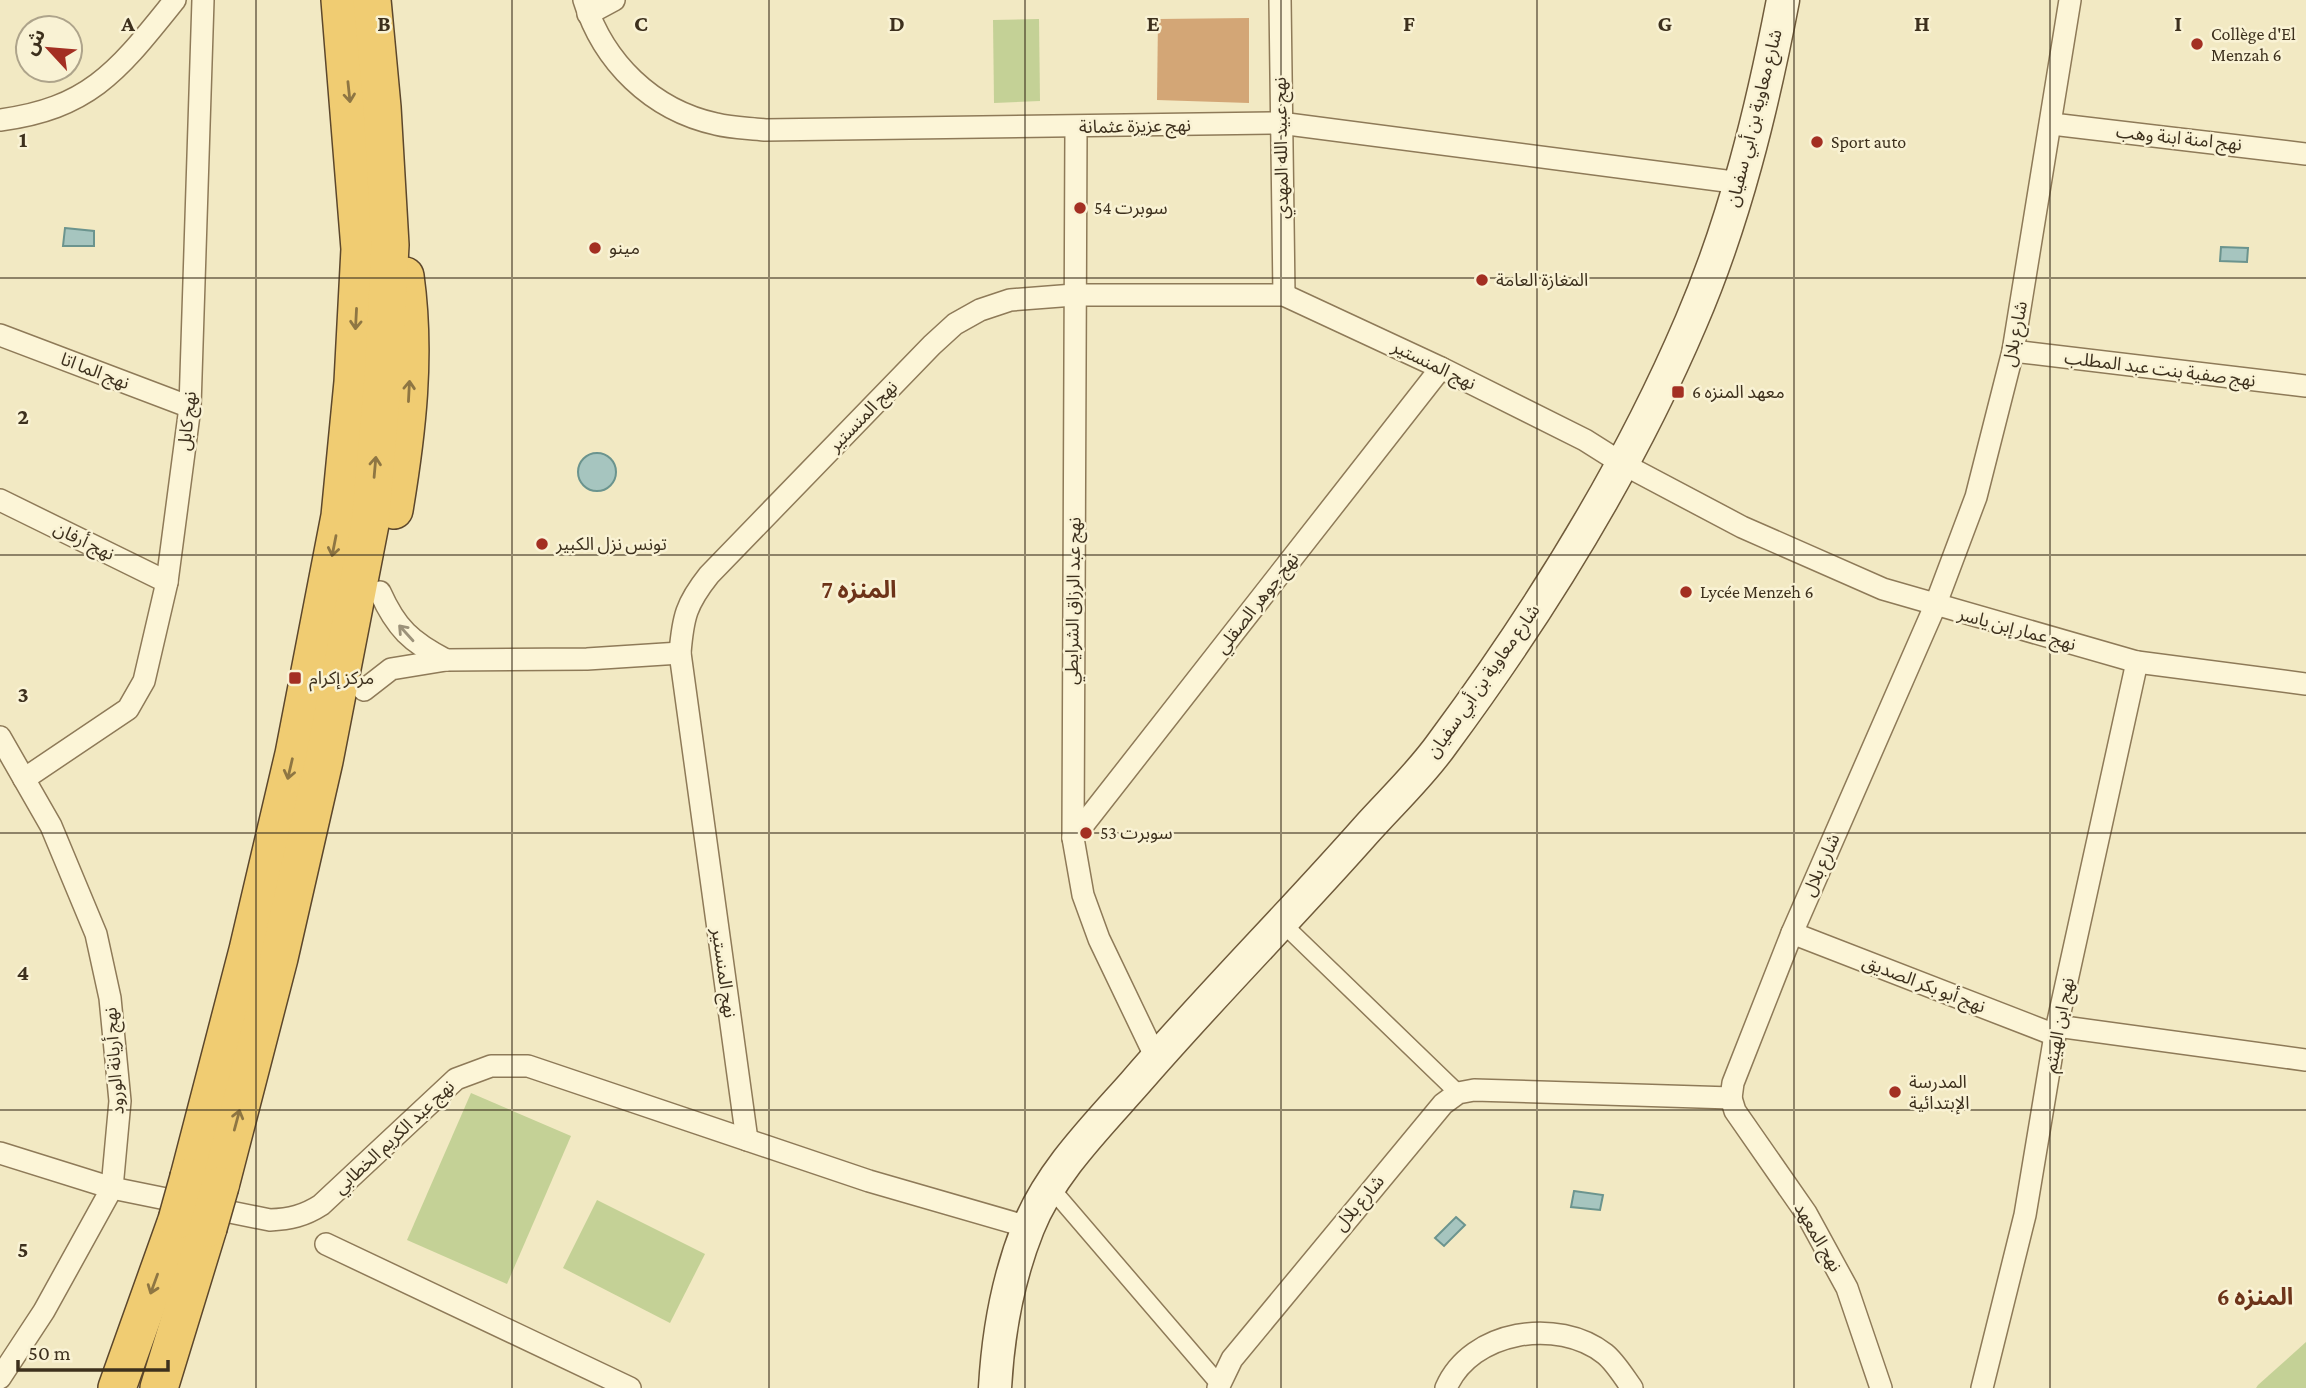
<svg xmlns="http://www.w3.org/2000/svg" width="2306" height="1388" font-family="'Crimson Pro','Noto Sans Arabic',serif">
<style>
.green{fill:#c4d196}
.water{fill:#a6c5bf;stroke:#6b948e;stroke-width:2}
.building{fill:#d3a676}
.lines{fill:none;stroke-linecap:round;stroke-linejoin:round}
.pedestrian-casing{stroke:#8e7a58;stroke-width:19}
.minor-casing{stroke:#8e7a58;stroke-width:24}
.secondary-casing{stroke:#705b3b;stroke-width:35}
.trunk-casing{stroke:#5c472c;stroke-width:40}
.pedestrian{stroke:#fcf5d7;stroke-width:16}
.minor{stroke:#fcf5d7;stroke-width:21}
.secondary{stroke:#fcf5d7;stroke-width:32}
.trunk{stroke:#f0cc72;stroke-width:37}
.trunk-bridge-casing{stroke:#5c472c;stroke-width:40;stroke-linecap:butt}
.trunk-bridge{stroke:#f0cc72;stroke-width:37}
.oneway{stroke:#8e7643}
.oneway2{stroke:#9c927a}
.grid{fill:none;stroke:#3d301d;stroke-width:2;stroke-opacity:0.55}
.poi-dot{fill:#a32f22;stroke:#f9f2d4;stroke-width:2.5}
.labels{text-anchor:middle;stroke-width:5;stroke-linejoin:round;paint-order:stroke}
.poi-label{font-size:18px;fill:#3d301d;stroke:#f9f2d4;text-anchor:start}
.street-label{font-size:18px;fill:#3d301d;stroke:#f9f2d4}
.district-label{font-size:24px;font-weight:bold;fill:#6d3319;stroke:#f9f2d4}
.grid-label{font-size:23px;text-anchor:middle;font-weight:bold;fill:#3d301d;stroke:#f9f2d4;stroke-width:5;stroke-linejoin:round;paint-order:stroke}
</style>
<rect width="100%" height="100%" fill="#f2e9c3"/>
<g class="green">
<polygon points="1039,19 1040,101 994,103 993,20"/>
<polygon points="471,1093 571,1136 507,1284 407,1240"/>
<polygon points="597,1200 705,1254 670,1323 563,1268"/>
<polygon points="2306,1342 2306,1388 2256,1388 2258,1385"/>
</g>
<g class="water">
<polygon points="65,228 94,231 94,246 63,246"/>
<polygon points="2221,247 2248,248 2247,262 2220,261"/>
<circle cx="597" cy="472" r="19"/>
<polygon points="1574,1191 1603,1195 1600,1210 1571,1207"/>
<polygon points="1456,1217 1465,1225 1444,1246 1435,1238"/>
</g>
<polygon class="building" points="1249,18 1249,103 1157,100 1158,19"/>
<g class="lines">
<defs>
<g id="pedestrian">
<polyline points="1283,924 1458,1093"/>
<polyline points="1050,1187 1219,1384"/>
</g>
<g id="minor">
<path d="M 584,0 C 603,62 652,110 716,124 C 732,128 749,128 765,130 L 1280,123 L 1741,183"/>
<polyline points="1280,0 1284,295"/>
<polyline points="588,14 614,0"/>
<path d="M 0,120 C 92,108 120,68 175,0"/>
<polyline points="2052,124 2306,154"/>
<polyline points="1076,128 1073,838 1083,895 1099,939 1156,1058"/>
<polyline points="0,335 190,407"/>
<polyline points="2013,351 2306,386"/>
<polyline points="0,500 167,582"/>
<path d="M 380,592 C 396,628 411,642 446,660"/>
<polyline points="364,690 391,669 446,660 587,659 680,653"/>
<polyline points="0,737 51,826 96,934 110,998 120,1101 112,1188 44,1311 0,1378"/>
<polyline points="24,779 128,709 144,681 167,582 190,407 203,0"/>
<polyline points="1073,838 1441,368"/>
<polyline points="1792,933 2055,1035"/>
<polyline points="2057,1026 2306,1060"/>
<polyline points="1731,1098 1735,1111 1806,1213 1847,1288 1881,1388"/>
<path d="M 747,1140 L 680,653 C 683,617 686,604 709,575 L 932,345 L 955,324 L 980,310 L 1010,300 L 1074,295 L 1284,295 L 1441,368 L 1585,440 L 1623,464 L 1742,527 L 1883,589 L 2137,662 L 2306,684"/>
<path d="M 0,1153 L 112,1188 L 270,1220 C 290,1219 304,1216 321,1205 L 456,1079 L 491,1066 L 528,1066 L 869,1181 L 1028,1227"/>
<polyline points="326,1244 630,1388"/>
<polyline points="1218,1388 1232,1359 1443,1104 1458,1093 1474,1090 1731,1098 1733,1083 1792,933 1935,606 1976,497 2013,351 2070,0"/>
<path d="M 1446,1388 C 1471,1330 1558,1317 1605,1354 C 1615,1362 1624,1377 1632,1388"/>
<polyline points="1982,1388 2025,1215 2055,1035 2137,662"/>
</g>
<path id="secondary" d="M 995,1388 C 998,1334 1008,1278 1028,1228 C 1050,1173 1095,1128 1134,1084 C 1209,997 1290,916 1366,830 C 1391,802 1420,775 1442,744 C 1539,613 1627,472 1691,322 C 1735,220 1762,109 1783,0"/>
<g id="trunk">
<path d="M 394,510 C 407,432 416,355 405,276"/>
<polyline points="189,1177 248,950 294,754 340,516 353,382 360,249 340,0"/>
<polyline points="220,1186 279,958 324,761 370,524 383,378 390,245 382,107 372,0"/>
<polyline points="117,1388 177,1220"/>
<polyline points="159,1388 208,1228"/>
</g>
</defs>
<use href="#pedestrian" class="pedestrian-casing"/>
<use href="#minor" class="minor-casing"/>
<use href="#secondary" class="secondary-casing"/>
<use href="#trunk" class="trunk-casing"/>
<use href="#pedestrian" class="pedestrian"/>
<use href="#minor" class="minor"/>
<use href="#secondary" class="secondary"/>
<use href="#trunk" class="trunk"/>
<defs>
<g id="trunk-bridge">
<polyline points="177,1220 189,1177"/>
<polyline points="208,1228 220,1186"/>
</g>
</defs>
<use href="#trunk-bridge" class="trunk-bridge-casing"/>
<use href="#trunk-bridge" class="trunk-bridge"/>
</g>
<defs><path id="oneway-shaft" d="M-6 0H5M1.5-3L5.5 0L1.5 3" fill="none" stroke-width="1.6" stroke-linecap="round" stroke-linejoin="round" transform="scale(1.75)"/></defs>
<g class="oneway">
<use href="#oneway-shaft" transform="translate(349 92) rotate(84)"/>
<use href="#oneway-shaft" transform="translate(356 319) rotate(93)"/>
<use href="#oneway-shaft" transform="translate(409 391) rotate(-87)"/>
<use href="#oneway-shaft" transform="translate(375 467) rotate(-85)"/>
<use href="#oneway-shaft" transform="translate(334 546) rotate(101)"/>
<use href="#oneway-shaft" transform="translate(290 769) rotate(103)"/>
<use href="#oneway-shaft" transform="translate(237 1120) rotate(-75)"/>
<use href="#oneway-shaft" transform="translate(154 1284) rotate(110)"/>
</g>
<use class="oneway2" href="#oneway-shaft" transform="translate(406 633) rotate(-132)"/>
<path class="grid" d="M 256,0 L 256,1388M 512,0 L 512,1388M 769,0 L 769,1388M 1025,0 L 1025,1388M 1281,0 L 1281,1388M 1537,0 L 1537,1388M 1794,0 L 1794,1388M 2050,0 L 2050,1388M 0,278 L 2306,278M 0,555 L 2306,555M 0,833 L 2306,833M 0,1110 L 2306,1110"/>
<g class="poi-dot">
<circle cx="2197" cy="44" r="7"/>
<circle cx="1817" cy="142" r="7"/>
<circle cx="1080" cy="208" r="7"/>
<circle cx="595" cy="248" r="7"/>
<circle cx="1482" cy="280" r="7"/>
<rect x="1671" y="385" width="14" height="14" rx="3.5"/>
<circle cx="542" cy="544" r="7"/>
<circle cx="1686" cy="592" r="7"/>
<rect x="288" y="671" width="14" height="14" rx="3.5"/>
<circle cx="1086" cy="833" r="7"/>
<circle cx="1895" cy="1092" r="7"/>
</g>
<g class="labels">
<g class="poi-label">
<text x="2211" y="40">Collège d'El<tspan x="2211" dy="21">Menzah 6</tspan></text>
<text x="1831" y="148">Sport auto</text>
<text x="1094" y="214">سوبرت 54</text>
<text x="609" y="254">مينو</text>
<text x="1496" y="286">المغازة العامة</text>
<text x="1692" y="398">معهد المنزه 6</text>
<text x="556" y="550">تونس نزل الكبير</text>
<text x="1700" y="598">Lycée Menzeh 6</text>
<text x="309" y="684">مركز إكرام</text>
<text x="1100" y="839">سوبرت 53</text>
<text x="1909" y="1088">المدرسة<tspan x="1909" dy="21">الإبتدائية</tspan></text>
</g>
<g class="street-label">
<text transform="translate(1754 118) rotate(-76)" y="6">شارع معاوية بن أبي سفيان</text>
<text transform="translate(1135 126) rotate(-1)" y="6">نهج عزيزة عثمانة</text>
<text transform="translate(2179 138) rotate(6)" y="6">نهج امنة ابنة وهب</text>
<text transform="translate(1281 148) rotate(-91)" y="6">نهج عبيد الله المهدي</text>
<text transform="translate(2015 334) rotate(-79)" y="6">شارع بلال</text>
<text transform="translate(1434 365) rotate(26)" y="6">نهج المنستير</text>
<text transform="translate(2160 369) rotate(7)" y="6">نهج صفية بنت عبد المطلب</text>
<text transform="translate(95 371) rotate(21)" y="6">نهج الما اتا</text>
<text transform="translate(863 416) rotate(-46)" y="6">نهج المنستير</text>
<text transform="translate(187 421) rotate(-84)" y="6">نهج كابل</text>
<text transform="translate(84 541) rotate(26)" y="6">نهج أرفان</text>
<text transform="translate(1073 601) rotate(-89)" y="6">نهج عبد الرزاق الشرايطي</text>
<text transform="translate(1257 603) rotate(-52)" y="6">نهج جوهر الصقلي</text>
<text transform="translate(2017 629) rotate(15)" y="6">نهج عمار إبن ياسر</text>
<text transform="translate(1483 681) rotate(-55)" y="6">شارع معاوية بن أبي سفيان</text>
<text transform="translate(1821 865) rotate(-66)" y="6">شارع بلال</text>
<text transform="translate(724 973) rotate(82)" y="6">نهج المنستير</text>
<text transform="translate(1924 984) rotate(21)" y="6">نهج أبو بكر الصديق</text>
<text transform="translate(2059 1025) rotate(-79)" y="6">نهج ابن الهيثم</text>
<text transform="translate(114 1061) rotate(-94)" y="6">نهج أريانة الورود</text>
<text transform="translate(394 1137) rotate(-43)" y="6">نهج عبد الكريم الخطابي</text>
<text transform="translate(1359 1203) rotate(-50)" y="6">شارع بلال</text>
<text transform="translate(1818 1237) rotate(60)" y="6">نهج المعهد</text>
</g>
<g class="district-label">
<text x="859" y="598">المنزه 7</text>
<text x="2255" y="1305">المنزه 6</text>
</g>
</g>
<g class="grid-label">
<text x="128" y="31">A</text>
<text x="384" y="31">B</text>
<text x="641" y="31">C</text>
<text x="897" y="31">D</text>
<text x="1153" y="31">E</text>
<text x="1409" y="31">F</text>
<text x="1665" y="31">G</text>
<text x="1922" y="31">H</text>
<text x="2178" y="31">I</text>
<text x="23" y="147">1</text>
<text x="23" y="424">2</text>
<text x="23" y="702">3</text>
<text x="23" y="980">4</text>
<text x="23" y="1257">5</text>
</g>
<g transform="translate(49 49) rotate(296)"><circle r="33" fill="#f9f2d4" stroke="#aea48b" stroke-width="2"/>
<path d="M0-5L12 26L0 18L-12 26Z" fill="#a32f22"/>
<text y="-10" font-size="19" font-weight="bold" text-anchor="middle" fill="#3d301d">ش</text>
</g>
<path d="M18 1360v10h150v-10" fill="none" stroke="#3d301d" stroke-width="3.5"/>
<text x="28" y="1360" font-size="21" fill="#3d301d" stroke="#f9f2d4" stroke-width="5" paint-order="stroke">50 m</text>
</svg>
